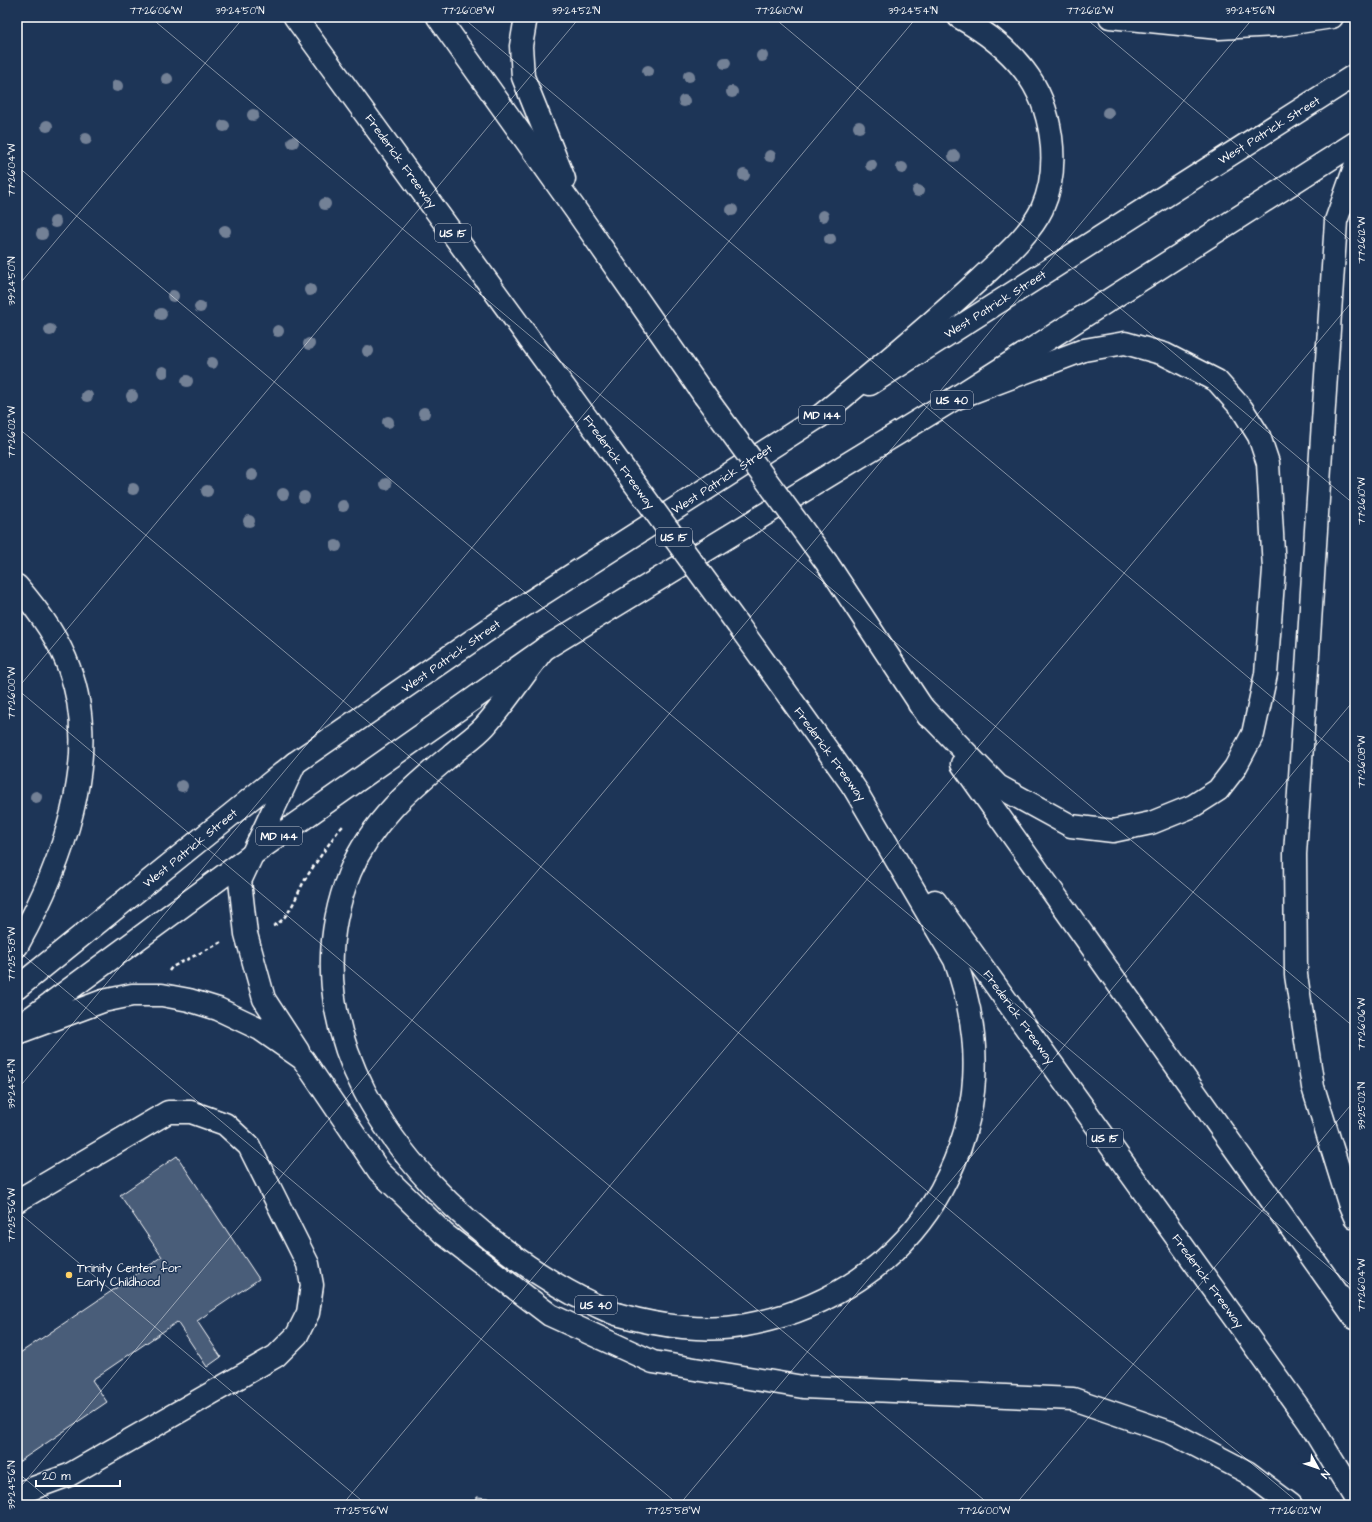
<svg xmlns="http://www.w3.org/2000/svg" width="1372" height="1522" font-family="'Architects Daughter',sans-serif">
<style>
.building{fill:#4a5d79;stroke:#fff}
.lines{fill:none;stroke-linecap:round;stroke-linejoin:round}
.minor-casing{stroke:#fff;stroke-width:25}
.major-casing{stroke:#fff;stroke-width:25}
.highway-casing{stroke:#fff;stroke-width:25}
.path{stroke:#fff;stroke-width:2.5;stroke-dasharray:4 3;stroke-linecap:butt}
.minor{stroke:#1d3557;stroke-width:22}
.major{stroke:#1d3557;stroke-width:22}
.highway{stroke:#1d3557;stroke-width:22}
.highway-bridge-casing{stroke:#fff;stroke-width:25;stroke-linecap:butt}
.highway-bridge{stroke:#1d3557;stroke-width:22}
.tree{fill:#738196}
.ticks{fill:none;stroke:#fff;stroke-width:1;stroke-opacity:0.45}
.poi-dot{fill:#ffd166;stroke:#1d3557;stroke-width:1.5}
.labels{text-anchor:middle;stroke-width:3;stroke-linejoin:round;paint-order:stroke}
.shield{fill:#1d3557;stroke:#bbc2cd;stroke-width:1}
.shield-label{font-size:11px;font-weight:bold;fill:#fff}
.street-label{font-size:12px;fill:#fff;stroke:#1d3557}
.poi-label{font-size:12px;fill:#fff;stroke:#1d3557;text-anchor:start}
.neatline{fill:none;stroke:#fff;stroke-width:1.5}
.ticks-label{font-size:10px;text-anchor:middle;fill:#fff}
</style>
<rect width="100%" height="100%" fill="#1d3557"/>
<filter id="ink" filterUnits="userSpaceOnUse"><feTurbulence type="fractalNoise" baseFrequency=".025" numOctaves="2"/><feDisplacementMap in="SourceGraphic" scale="8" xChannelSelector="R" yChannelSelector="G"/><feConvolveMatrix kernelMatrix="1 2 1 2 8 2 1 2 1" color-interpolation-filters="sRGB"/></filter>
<g filter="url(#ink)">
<g class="building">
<polygon points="177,1156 259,1279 197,1321 221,1357 207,1367 177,1322 92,1380 107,1402 17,1463 17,1355 162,1257 120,1195"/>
<polygon points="477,1497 530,1502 529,1505 476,1505"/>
</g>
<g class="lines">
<defs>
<polyline id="minor" points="17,1201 168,1112 191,1112 225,1124 249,1146 308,1264 312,1285 308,1313 297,1335 276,1356 69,1475 17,1494"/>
<g id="major">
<polyline points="870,384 1355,75"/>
<polyline points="17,988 295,763 508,616 834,407"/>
<polyline points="17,1028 253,854 544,649 954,399 1355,143"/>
</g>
<g id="highway">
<polyline points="295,17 610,450"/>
<polyline points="438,17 577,212 704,395"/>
<polyline points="526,17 521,46 523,77 564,179"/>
<polyline points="1110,17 1219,28 1279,25 1332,17"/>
<polyline points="1355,167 1336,221 1295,854 1296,975 1313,1087 1349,1203 1355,1217"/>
<path d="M 819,417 C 874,372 928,327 980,279 C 1002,258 1029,236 1042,209 C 1061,166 1053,107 1024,70 C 1007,48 984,31 959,17"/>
<polyline points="827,563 928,716"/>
<path d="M 17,586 C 38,610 58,637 69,668 C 103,758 61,867 17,946"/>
<polyline points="738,625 858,793"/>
<path d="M 544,649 C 524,674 506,702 485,726 C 475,737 462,745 451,755 C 410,789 371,822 350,872 C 288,1027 395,1172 516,1258 C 541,1276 565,1291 593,1304 C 602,1308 611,1313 620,1315 C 658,1326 708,1333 746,1325 C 827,1310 901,1263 941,1190 C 982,1114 984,1040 955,960 L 850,781"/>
<polyline points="919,704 998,786 1071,826 1113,831 1151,823 1193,806 1218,790 1235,768 1253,734 1266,674 1274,569 1268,463 1259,436 1242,409 1217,381 1164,354 1125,343 1084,350 954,399"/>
<polyline points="295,763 240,881 246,934 264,999 298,1051"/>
<polyline points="962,764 1355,1318"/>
<polyline points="935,901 1309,1422 1355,1498"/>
<polyline points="17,1033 103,1001 132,995 162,995 189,1000 218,1009 260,1029 303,1059 379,1171 444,1234 550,1315 653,1362 803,1387 1073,1399 1172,1433 1247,1472 1291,1505"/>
</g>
</defs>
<use href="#minor" class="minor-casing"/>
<use href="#major" class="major-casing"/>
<use href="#highway" class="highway-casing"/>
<g class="path">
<path d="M 273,926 C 291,918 296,894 306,878 C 316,862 327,847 338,831 L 344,825"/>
<polyline points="169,971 172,967 222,942"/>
</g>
<use href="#minor" class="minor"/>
<use href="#major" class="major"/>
<use href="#highway" class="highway"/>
<defs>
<g id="highway-bridge">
<polyline points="704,395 827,563"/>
<polyline points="610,450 738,625"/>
</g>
</defs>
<use href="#highway-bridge" class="highway-bridge-casing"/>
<use href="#highway-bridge" class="highway-bridge"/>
</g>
<g class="tree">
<circle cx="762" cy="56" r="6"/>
<circle cx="725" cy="63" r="6"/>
<circle cx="648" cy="71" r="6"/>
<circle cx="689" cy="76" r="6"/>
<circle cx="167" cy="79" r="6"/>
<circle cx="117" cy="86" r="6"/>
<circle cx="732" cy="92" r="6"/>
<circle cx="684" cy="101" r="6"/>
<circle cx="1108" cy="113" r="6"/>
<circle cx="253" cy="115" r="6"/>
<circle cx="47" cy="126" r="6"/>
<circle cx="224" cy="126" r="6"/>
<circle cx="859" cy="127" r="6"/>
<circle cx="86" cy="139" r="6"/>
<circle cx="293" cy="142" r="6"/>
<circle cx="770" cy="156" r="6"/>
<circle cx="954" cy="156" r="6"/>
<circle cx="871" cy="165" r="6"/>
<circle cx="902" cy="168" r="6"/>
<circle cx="744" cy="175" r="6"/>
<circle cx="918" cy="191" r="6"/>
<circle cx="325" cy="204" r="6"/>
<circle cx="732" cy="210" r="6"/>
<circle cx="823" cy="216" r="6"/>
<circle cx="55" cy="222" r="6"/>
<circle cx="225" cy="231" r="6"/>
<circle cx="42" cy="234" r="6"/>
<circle cx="830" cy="239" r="6"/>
<circle cx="310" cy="290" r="6"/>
<circle cx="173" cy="296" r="6"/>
<circle cx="200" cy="307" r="6"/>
<circle cx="161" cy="314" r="6"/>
<circle cx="50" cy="330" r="6"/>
<circle cx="278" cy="331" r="6"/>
<circle cx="309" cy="344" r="6"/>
<circle cx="368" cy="351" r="6"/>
<circle cx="212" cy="363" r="6"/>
<circle cx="163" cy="372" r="6"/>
<circle cx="187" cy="381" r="6"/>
<circle cx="87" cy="396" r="6"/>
<circle cx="132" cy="396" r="6"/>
<circle cx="424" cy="413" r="6"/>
<circle cx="388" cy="422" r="6"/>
<circle cx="252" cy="475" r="6"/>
<circle cx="386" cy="484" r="6"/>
<circle cx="133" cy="489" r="6"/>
<circle cx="207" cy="491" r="6"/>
<circle cx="283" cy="494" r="6"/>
<circle cx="304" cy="497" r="6"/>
<circle cx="343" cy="506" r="6"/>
<circle cx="249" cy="521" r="6"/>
<circle cx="336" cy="546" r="6"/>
<circle cx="182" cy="786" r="6"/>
<circle cx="36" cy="797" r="6"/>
</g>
</g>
<path class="ticks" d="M 150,17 L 1355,1028M 462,17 L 1355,767M 773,17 L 1355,505M 1084,17 L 1355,244M 17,166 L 1355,1289M 17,287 L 244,17M 17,427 L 1301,1505M 17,689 L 990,1505M 17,689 L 580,17M 17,950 L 679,1505M 17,1090 L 917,17M 17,1211 L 367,1505M 17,1472 L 56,1505M 17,1491 L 1254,17M 342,1505 L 1355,298M 679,1505 L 1355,699M 1015,1505 L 1355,1100M 1352,1505 L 1355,1502"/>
<circle class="poi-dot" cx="69" cy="1275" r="4"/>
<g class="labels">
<g class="shield">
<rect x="435" y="224" width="36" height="18" rx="3"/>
<rect x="931" y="391" width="42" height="18" rx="3"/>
<rect x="799" y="406" width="46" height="18" rx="3"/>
<rect x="656" y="528" width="36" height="18" rx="3"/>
<rect x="256" y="827" width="46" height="18" rx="3"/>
<rect x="1087" y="1129" width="36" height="18" rx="3"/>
<rect x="575" y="1296" width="42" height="18" rx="3"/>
</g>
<g class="shield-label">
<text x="453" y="237">US 15</text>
<text x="952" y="404">US 40</text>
<text x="822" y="419">MD 144</text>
<text x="674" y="541">US 15</text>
<text x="279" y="840">MD 144</text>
<text x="1105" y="1142">US 15</text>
<text x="596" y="1309">US 40</text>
</g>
<g class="street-label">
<text transform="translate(1269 130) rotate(-32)" y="4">West Patrick Street</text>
<text transform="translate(401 161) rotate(54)" y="4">Frederick Freeway</text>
<text transform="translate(995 304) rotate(-32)" y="4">West Patrick Street</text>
<text transform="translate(619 462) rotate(54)" y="4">Frederick Freeway</text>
<text transform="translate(722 479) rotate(-33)" y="4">West Patrick Street</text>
<text transform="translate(451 656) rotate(-35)" y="4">West Patrick Street</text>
<text transform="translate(830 754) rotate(54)" y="4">Frederick Freeway</text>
<text transform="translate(190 848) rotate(-39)" y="4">West Patrick Street</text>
<text transform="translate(1019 1017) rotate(54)" y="4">Frederick Freeway</text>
<text transform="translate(1208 1281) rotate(54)" y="4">Frederick Freeway</text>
</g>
<g class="poi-label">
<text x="77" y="1272">Trinity Center for<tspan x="77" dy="14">Early Childhood</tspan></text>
</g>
</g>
<rect width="1372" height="1522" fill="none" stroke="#1d3557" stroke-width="44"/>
<g transform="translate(1318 1468) rotate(130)" stroke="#1d3557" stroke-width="3" paint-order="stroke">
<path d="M0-3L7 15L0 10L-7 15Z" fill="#ffffff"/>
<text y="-6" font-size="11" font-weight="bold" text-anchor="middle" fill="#ffffff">N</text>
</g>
<path d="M36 1480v6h84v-6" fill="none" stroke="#ffffff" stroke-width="2"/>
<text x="42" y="1480" font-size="12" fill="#ffffff" stroke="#1d3557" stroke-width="3" paint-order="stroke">20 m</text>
<rect x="22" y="22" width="1328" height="1478" class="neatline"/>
<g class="ticks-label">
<text x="156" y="14">77°26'06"W</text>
<text x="240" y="14">39°24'50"N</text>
<text x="468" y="14">77°26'08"W</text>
<text x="576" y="14">39°24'52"N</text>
<text x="779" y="14">77°26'10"W</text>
<text x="913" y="14">39°24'54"N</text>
<text x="1090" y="14">77°26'12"W</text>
<text x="1250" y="14">39°24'56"N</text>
<text transform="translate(11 170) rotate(-90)" y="4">77°26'04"W</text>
<text transform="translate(1361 240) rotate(-90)" y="4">77°26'12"W</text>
<text transform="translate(11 281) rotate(-90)" y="4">39°24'50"N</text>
<text transform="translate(11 432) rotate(-90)" y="4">77°26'02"W</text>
<text transform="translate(1361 501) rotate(-90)" y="4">77°26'10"W</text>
<text transform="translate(11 693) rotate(-90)" y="4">77°26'00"W</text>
<text transform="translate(1361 762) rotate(-90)" y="4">77°26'08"W</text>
<text transform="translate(11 954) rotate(-90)" y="4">77°25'58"W</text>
<text transform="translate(1361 1024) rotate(-90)" y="4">77°26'06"W</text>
<text transform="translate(11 1084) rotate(-90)" y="4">39°24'54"N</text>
<text transform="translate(1361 1106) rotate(-90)" y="4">39°25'02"N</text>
<text transform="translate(11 1215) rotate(-90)" y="4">77°25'56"W</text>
<text transform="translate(1361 1285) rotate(-90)" y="4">77°26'04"W</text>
<text transform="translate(11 1485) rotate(-90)" y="4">39°24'56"N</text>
<text x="361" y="1514">77°25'56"W</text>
<text x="673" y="1514">77°25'58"W</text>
<text x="984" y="1514">77°26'00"W</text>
<text x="1295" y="1514">77°26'02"W</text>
</g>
</svg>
